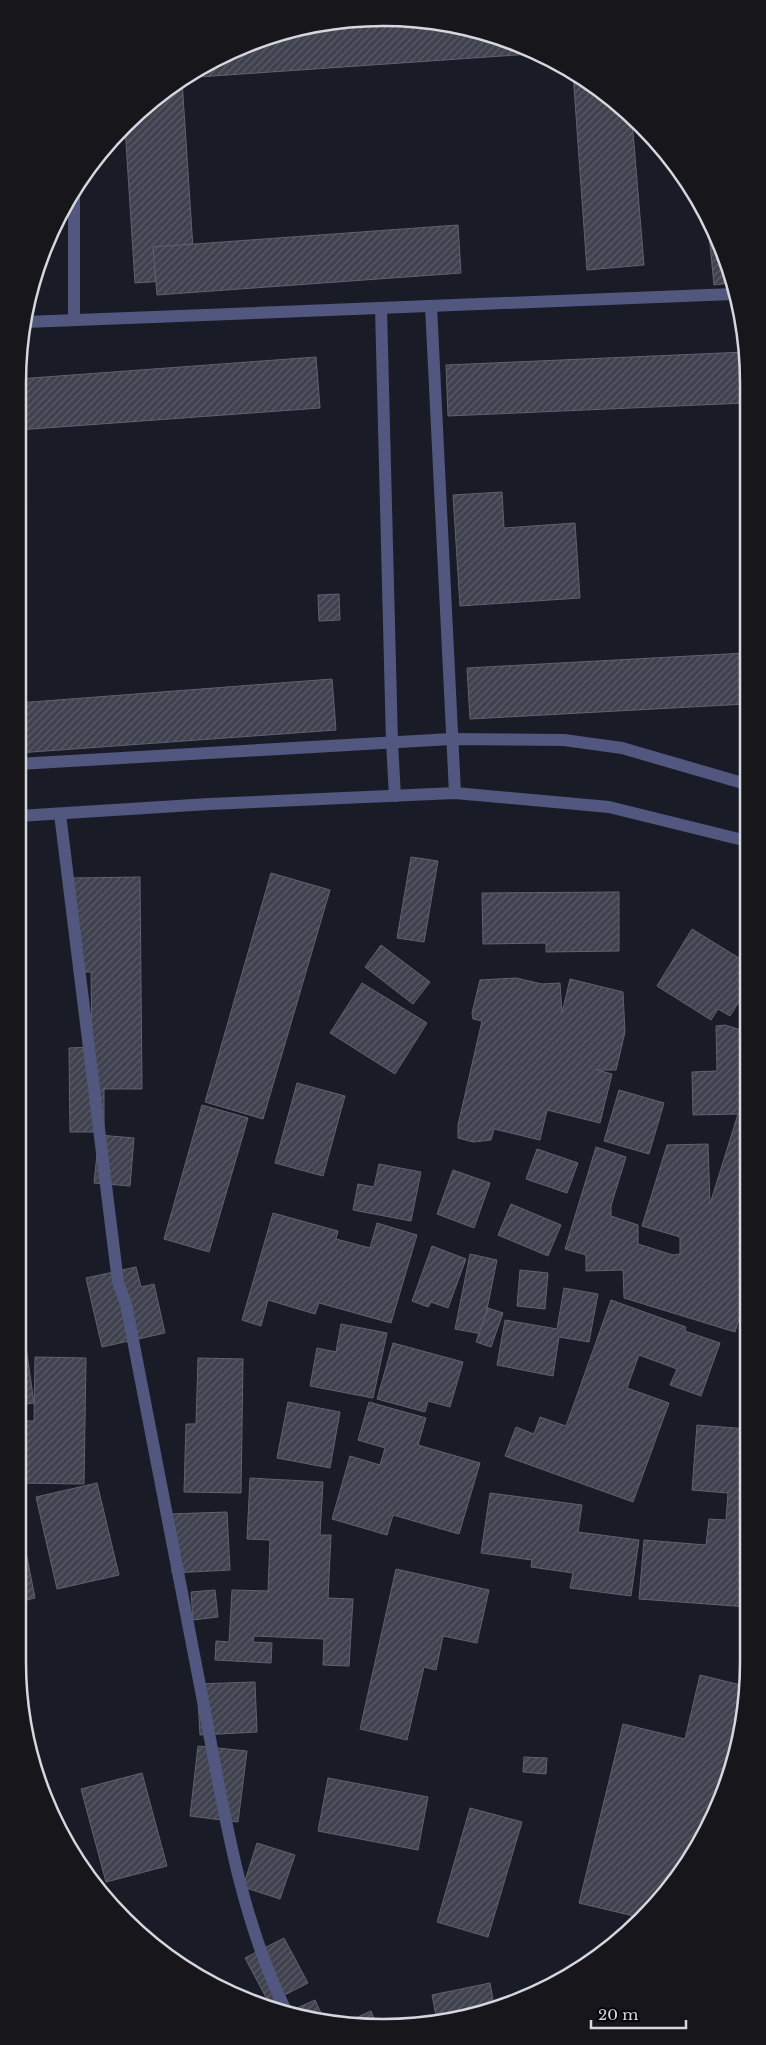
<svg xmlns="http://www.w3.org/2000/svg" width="766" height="2045" font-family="'Libre Baskerville',serif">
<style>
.building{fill:url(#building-hatch);stroke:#5f626f}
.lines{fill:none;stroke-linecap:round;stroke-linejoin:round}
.street{stroke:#51577e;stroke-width:12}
.rim{fill:none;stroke:#d5d6de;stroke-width:2.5}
</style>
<defs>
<pattern id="building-hatch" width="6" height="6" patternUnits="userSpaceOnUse" patternTransform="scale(1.25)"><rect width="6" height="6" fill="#3f424e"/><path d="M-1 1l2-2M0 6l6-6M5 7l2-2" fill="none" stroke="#5a5d67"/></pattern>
</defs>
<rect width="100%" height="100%" fill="#191b26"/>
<g class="building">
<polygon points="407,18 478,30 531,54 184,78 201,66 266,37 336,21"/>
<polygon points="573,73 586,79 632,120 644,265 587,270"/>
<polygon points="182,80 195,279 135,283 125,127 142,108"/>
<polygon points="708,224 712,224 730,283 714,285"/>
<polygon points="458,225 461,273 157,295 153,247"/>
<polygon points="745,352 745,403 448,416 446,365"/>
<polygon points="316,357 320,408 18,430 18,379"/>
<polygon points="502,492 504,528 575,523 580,598 460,606 453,495"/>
<polygon points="339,594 340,620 319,621 318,595"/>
<polygon points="746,653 746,704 470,719 467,668"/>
<polygon points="332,679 336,730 18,753 18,703"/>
<polygon points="411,857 438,861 424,942 397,938"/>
<polygon points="271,873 330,890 263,1119 205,1102"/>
<polygon points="140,877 142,1089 104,1089 104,1132 70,1132 69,1048 92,1047 91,972 74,972 73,878"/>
<polygon points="619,892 619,951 546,952 546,943 483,944 482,893"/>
<polygon points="692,929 747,963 747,989 730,1016 718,1009 711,1020 657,986"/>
<polygon points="381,945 430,982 413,1004 365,967"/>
<polygon points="516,978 542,984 560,983 562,1013 570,979 623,992 625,1032 616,1070 597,1070 612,1074 600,1123 547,1110 540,1140 494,1129 491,1140 473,1142 458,1138 458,1125 482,1021 473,1019 472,1013 480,980"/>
<polygon points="362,983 427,1023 395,1074 330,1033"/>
<polygon points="725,1025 747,1032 748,1290 735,1332 624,1298 623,1270 586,1271 586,1255 565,1249 596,1147 626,1157 611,1206 611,1216 638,1225 638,1244 673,1255 680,1254 680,1237 642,1226 667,1145 708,1144 710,1204 738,1114 693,1115 692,1072 717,1071 716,1026"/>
<polygon points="297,1083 345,1096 323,1176 275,1163"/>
<polygon points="619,1090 664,1103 649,1154 604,1141"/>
<polygon points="202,1105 248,1118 209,1252 164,1239"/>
<polygon points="99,1135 134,1138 130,1186 94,1183"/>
<polygon points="18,1147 26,1203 18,1204"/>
<polygon points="537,1149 578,1163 567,1193 526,1179"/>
<polygon points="379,1164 421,1172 411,1221 353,1210 358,1184 374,1187"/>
<polygon points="453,1170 490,1183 474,1228 437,1214"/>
<polygon points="511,1204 561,1225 548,1256 498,1235"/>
<polygon points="273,1213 338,1231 336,1239 370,1248 377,1223 417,1235 391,1323 319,1303 315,1314 268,1300 261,1326 242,1320"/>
<polygon points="432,1246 466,1259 448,1308 431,1302 428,1307 412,1301"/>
<polygon points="470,1254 497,1260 482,1334 455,1329"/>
<polygon points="136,1267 141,1287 154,1284 165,1333 102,1347 86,1278"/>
<polygon points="520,1270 548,1273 545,1309 517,1306"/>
<polygon points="564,1288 598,1294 589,1342 559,1337 553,1376 497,1365 505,1320 557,1329"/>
<polygon points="18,1291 34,1403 18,1405"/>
<polygon points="611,1300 686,1327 685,1331 720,1343 701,1396 670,1385 677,1369 639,1355 627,1388 669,1403 633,1502 505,1456 516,1427 534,1434 540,1417 566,1426"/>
<polygon points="488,1308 503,1313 491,1347 476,1342"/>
<polygon points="341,1324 387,1333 373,1398 310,1386 317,1348 336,1352"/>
<polygon points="393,1343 463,1362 450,1407 428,1401 425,1412 377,1399"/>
<polygon points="35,1357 86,1358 84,1484 18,1483 18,1421 34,1421"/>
<polygon points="198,1358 243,1359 241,1493 184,1492 186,1424 196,1424"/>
<polygon points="288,1402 340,1412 330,1468 277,1458"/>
<polygon points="369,1402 426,1418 418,1445 480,1463 459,1534 393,1515 387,1535 332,1519 350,1456 380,1465 385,1448 358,1440"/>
<polygon points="697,1425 748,1429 743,1489 748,1489 748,1607 639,1599 644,1540 706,1545 709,1519 726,1520 728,1493 692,1490"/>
<polygon points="250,1478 323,1482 320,1535 331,1535 328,1598 353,1599 349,1666 323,1665 324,1639 254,1636 253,1642 272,1643 271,1663 215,1660 216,1641 229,1642 232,1590 268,1591 270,1540 247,1539"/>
<polygon points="97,1483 119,1575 57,1589 36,1497"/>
<polygon points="490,1493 582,1505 578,1532 639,1540 631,1596 570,1588 573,1573 531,1567 532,1560 481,1553"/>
<polygon points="18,1511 35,1598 18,1602"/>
<polygon points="227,1512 230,1570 172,1573 169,1514"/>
<polygon points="396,1569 489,1590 477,1643 443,1636 436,1670 424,1667 407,1740 360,1729"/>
<polygon points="215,1590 218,1617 193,1620 191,1592"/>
<polygon points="700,1675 745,1686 736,1757 711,1824 673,1884 638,1917 579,1903 623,1724 685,1739"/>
<polygon points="255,1682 257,1732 200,1735 197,1684"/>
<polygon points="198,1746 247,1751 238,1822 190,1816"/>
<polygon points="524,1757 547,1758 546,1774 523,1772"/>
<polygon points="142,1773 167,1866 106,1882 81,1789"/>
<polygon points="328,1778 428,1797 418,1850 318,1831"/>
<polygon points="470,1808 522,1822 488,1937 437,1922"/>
<polygon points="257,1843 295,1855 280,1899 243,1887"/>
<polygon points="284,1938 308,1983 269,2003 245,1958"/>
<polygon points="490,1983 494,2005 481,2008 482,2012 455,2020 437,2021 432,1995"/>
<polygon points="315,2000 325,2022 286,2013"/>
<polygon points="371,2011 376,2023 342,2024"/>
</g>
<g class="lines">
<g class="street">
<polyline points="74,191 74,320"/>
<polyline points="431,306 455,793"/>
<polyline points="381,308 392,743 395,796"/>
<polyline points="26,322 733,294"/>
<polyline points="18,764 451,739 564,740 622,748 746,784"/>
<path d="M 60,814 L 118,1282 L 126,1304 C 151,1436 177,1568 203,1701 C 223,1806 239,1916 287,2013"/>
<polyline points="18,816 209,804 455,793 609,807 747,841"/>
</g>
</g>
<path d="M0 0H766V2045H0ZM383 26H383A357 357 0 0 1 740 383V1662A357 357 0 0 1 383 2019H383A357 357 0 0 1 26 1662V383A357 357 0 0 1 383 26Z" fill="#17171b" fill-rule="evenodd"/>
<path class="rim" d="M383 26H383A357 357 0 0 1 740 383V1662A357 357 0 0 1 383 2019H383A357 357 0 0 1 26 1662V383A357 357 0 0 1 383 26Z"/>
<path d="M591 2020v8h95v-8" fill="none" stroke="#d5d6de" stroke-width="2.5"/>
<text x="598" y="2020" font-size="15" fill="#d5d6de" stroke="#06060a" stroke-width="4" paint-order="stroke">20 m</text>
</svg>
